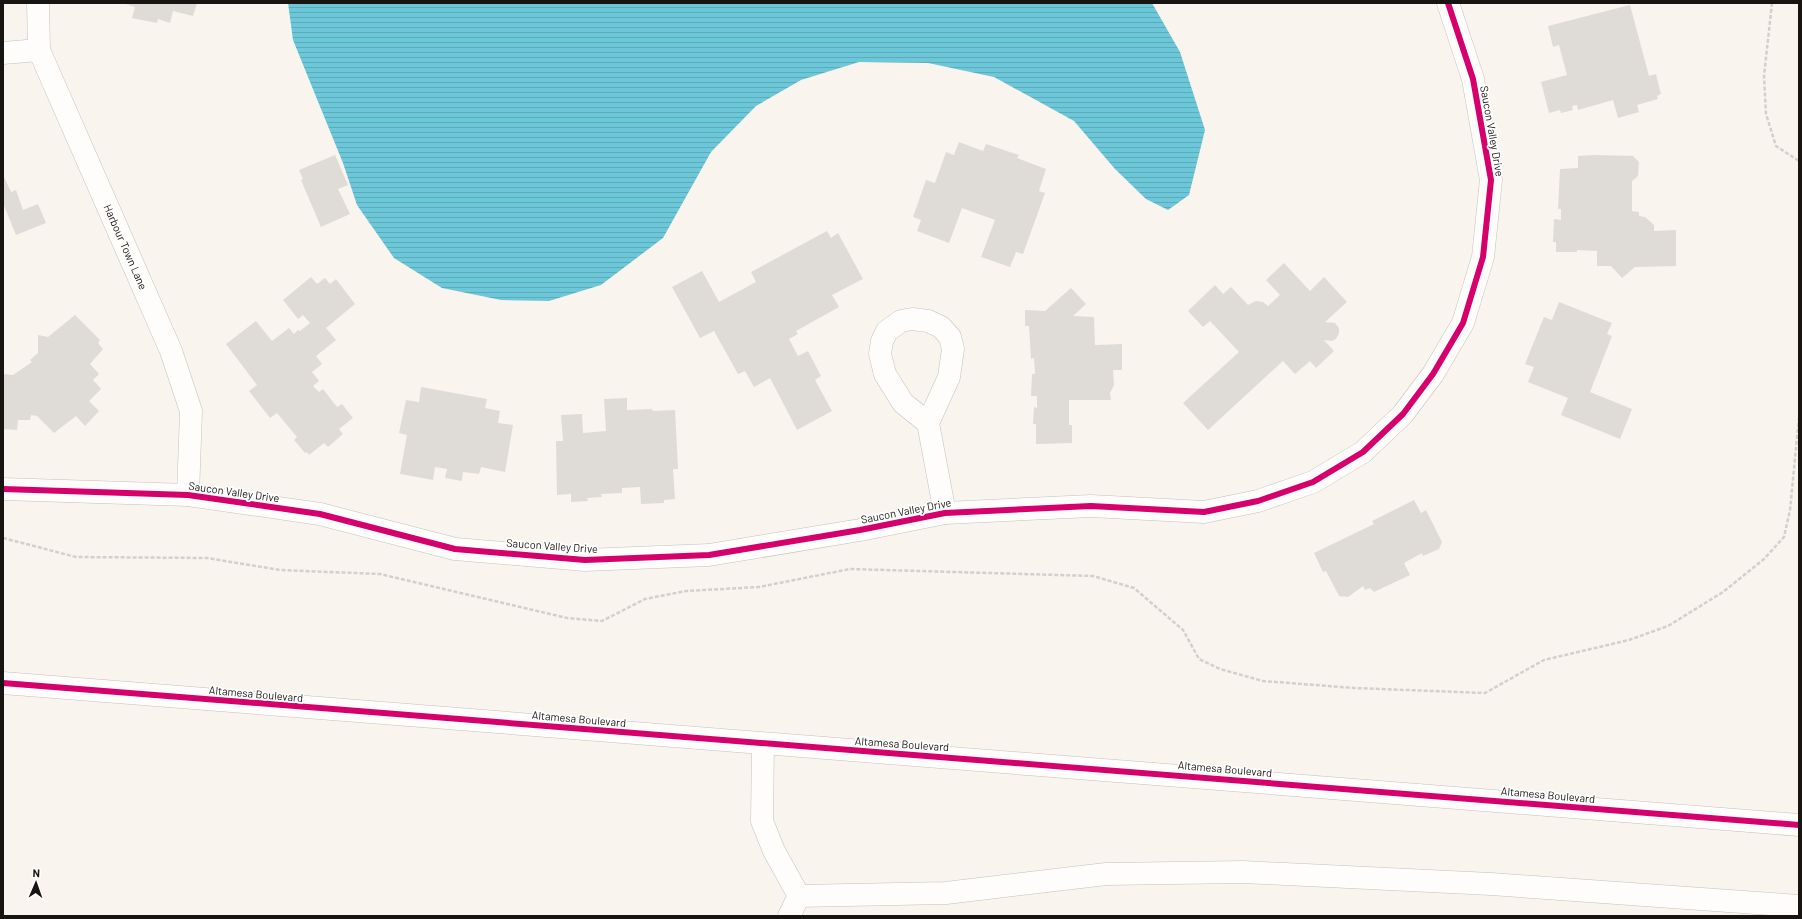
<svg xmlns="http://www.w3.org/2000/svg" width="1802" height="919" font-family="Barlow,sans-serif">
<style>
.water{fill:url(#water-rules)}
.building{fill:#dfdbd6}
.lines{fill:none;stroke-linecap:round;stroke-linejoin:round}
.minor-casing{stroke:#c4c0bb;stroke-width:23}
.path{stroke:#d2d0cf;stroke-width:2.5;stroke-dasharray:4 2;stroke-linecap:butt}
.minor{stroke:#fefdfc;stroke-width:22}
.cycleway-casing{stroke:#fff;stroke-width:8}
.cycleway{stroke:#d6006c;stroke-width:6}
.labels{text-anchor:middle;stroke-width:3.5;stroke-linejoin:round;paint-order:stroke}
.street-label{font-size:11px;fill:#181411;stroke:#fff}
</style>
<defs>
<pattern id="water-rules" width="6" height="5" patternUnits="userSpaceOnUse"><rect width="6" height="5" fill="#6cc7d8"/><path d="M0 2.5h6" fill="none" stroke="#5daab8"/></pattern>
</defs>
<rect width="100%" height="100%" fill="#f9f4ee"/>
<polygon class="water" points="288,3 1152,3 1180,52 1205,130 1189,195 1168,210 1146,199 1115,169 1074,121 994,77 928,63 859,62 801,80 756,106 711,152 663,238 601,285 549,301 501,300 442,288 394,258 357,205 343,163 293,40"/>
<g class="building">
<polygon points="123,3 197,3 193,16 173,11 170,23 158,19 157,23 132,18 135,7"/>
<polygon points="1630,5 1649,76 1656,74 1661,94 1657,96 1658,99 1637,105 1639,112 1618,118 1613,100 1578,110 1577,105 1572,106 1573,110 1561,113 1560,110 1549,113 1541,82 1567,75 1559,45 1553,47 1548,26"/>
<polygon points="959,142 983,151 986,144 1019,155 1017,158 1046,169 1039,191 1045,193 1023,254 1016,252 1010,267 981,257 995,220 962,208 949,243 917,231 921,220 913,217 926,180 935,183 946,152 954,155"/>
<polygon points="335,155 348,185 338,189 350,214 321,227 301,180 303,179 299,170"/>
<polygon points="1594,155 1633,156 1639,162 1638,176 1632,181 1632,211 1639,212 1639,216 1645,217 1654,225 1654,231 1676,230 1676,266 1635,267 1622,278 1611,266 1597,266 1597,251 1577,250 1577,252 1556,252 1556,242 1553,242 1554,219 1561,220 1561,209 1558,209 1560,169 1578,168 1578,156"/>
<polygon points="3,177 4,177 11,192 16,190 23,210 38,204 46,223 16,235 3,203"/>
<polygon points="827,231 831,238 838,233 863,279 832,295 839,307 796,331 798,334 789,339 798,356 808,351 821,376 815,380 832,411 797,430 770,378 754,387 745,371 738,374 714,331 700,338 672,287 702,271 719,302 756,282 751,272"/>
<polygon points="1284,263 1310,291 1324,277 1347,302 1325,322 1335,323 1339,328 1339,333 1336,339 1332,341 1324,340 1334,351 1316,368 1310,361 1295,374 1283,361 1208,430 1183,403 1239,352 1210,321 1203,327 1188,311 1215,285 1223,294 1231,287 1248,305 1256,301 1263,302 1268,306 1280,295 1266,280"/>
<polygon points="311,277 317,284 325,278 330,284 336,279 355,304 326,328 336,340 316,356 322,364 312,372 319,381 313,386 319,392 323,389 337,407 342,404 353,418 339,429 343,434 328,447 324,443 309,455 307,452 305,453 294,440 297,437 277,413 270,418 249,391 257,385 226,344 256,321 272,341 289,328 294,334 298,330 300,331 310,323 303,315 298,319 283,300"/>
<polygon points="1071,288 1086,304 1073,316 1094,317 1095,345 1122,344 1122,370 1113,370 1114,385 1110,393 1111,400 1069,400 1069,425 1072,425 1072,443 1036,444 1036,424 1033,424 1034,407 1037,408 1037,396 1031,396 1032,374 1035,374 1034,358 1031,359 1029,326 1025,326 1025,310 1045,311"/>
<polygon points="1559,302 1612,323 1607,334 1612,336 1590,392 1632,409 1620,439 1561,415 1568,398 1528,382 1534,367 1525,364 1544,317 1552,320"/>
<polygon points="75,315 100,340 98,343 103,349 90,364 99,374 93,380 101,389 89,401 99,411 85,426 76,416 54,433 37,416 31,415 30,420 18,420 17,430 3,429 3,374 13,375 32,362 30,360 38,353 38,335 48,337"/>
<polygon points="421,387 487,399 485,408 500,411 498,423 513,425 505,472 481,467 479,474 463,472 462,481 445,478 447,469 435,467 433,480 400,474 407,435 399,433 406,400 419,402"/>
<polygon points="627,398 627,410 652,409 653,411 675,410 678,469 673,469 675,499 664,500 664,503 641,504 640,487 622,488 622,493 601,494 602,497 587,498 588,501 571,502 571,494 557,495 556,441 563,441 561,415 582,414 583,433 606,431 604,399"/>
<polygon points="1414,500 1421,513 1426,510 1442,542 1439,549 1423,556 1422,553 1404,563 1410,575 1374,592 1370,588 1365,590 1363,586 1348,597 1339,596 1326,571 1323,572 1314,553 1374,524 1372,521"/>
</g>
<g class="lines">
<defs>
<g id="minor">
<path id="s1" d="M 38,3 L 39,50 L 171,351 L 191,411 L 188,495"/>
<polyline points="3,53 39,50"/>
<polyline points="928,423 903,403 885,374 880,354 882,341 887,331 901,321 912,319 928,321 941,327 950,337 953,349 949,377 928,423 945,513"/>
<polyline points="3,489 188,495 320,514 455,549 585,560 709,555 860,530 945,513 1091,506 1204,512 1258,501 1313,482 1363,452 1403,414 1433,374 1463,323 1483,257 1491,180 1473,79 1448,3"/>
<polyline points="3,683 1799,825"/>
<polyline points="763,744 762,821 774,851 799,896 789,916"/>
<polyline points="799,896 946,893 1106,874 1243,872 1491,884 1799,906"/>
</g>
</defs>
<use href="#minor" class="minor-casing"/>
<g class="path">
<polyline points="1772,3 1764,76 1766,114 1776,146 1799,161"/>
<polyline points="3,538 76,557 207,558 280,570 380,574 567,618 602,621 645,599 686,591 759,587 850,569 1093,576 1134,588 1183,630 1199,659 1220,669 1263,681 1354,688 1485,693 1544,660 1629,640 1668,626 1723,592 1764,559 1784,537 1790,510 1799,417"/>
</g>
<use href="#minor" class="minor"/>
<defs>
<g id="cycleway">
<polyline points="3,489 188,495 320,514 455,549 585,560 709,555 860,530 945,513 1091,506 1204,512 1258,501 1313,482 1363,452 1403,414 1433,374 1463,323 1483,257 1491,180 1473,79 1448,3"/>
<polyline points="3,683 1799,825"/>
</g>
</defs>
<use href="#cycleway" class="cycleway-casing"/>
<use href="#cycleway" class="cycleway"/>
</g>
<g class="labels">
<g class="street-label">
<text transform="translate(1492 131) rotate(80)" y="4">Saucon Valley Drive</text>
<text dy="4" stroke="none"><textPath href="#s1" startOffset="262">Harbour Town Lane</textPath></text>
<text transform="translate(234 492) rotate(8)" y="4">Saucon Valley Drive</text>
<text transform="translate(906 511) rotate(-11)" y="4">Saucon Valley Drive</text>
<text transform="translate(552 546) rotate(4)" y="4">Saucon Valley Drive</text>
<text transform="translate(256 694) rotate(5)" y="4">Altamesa Boulevard</text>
<text transform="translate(579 719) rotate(5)" y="4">Altamesa Boulevard</text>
<text transform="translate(902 744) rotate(4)" y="4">Altamesa Boulevard</text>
<text transform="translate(1225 769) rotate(5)" y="4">Altamesa Boulevard</text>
<text transform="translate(1548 795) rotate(5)" y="4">Altamesa Boulevard</text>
</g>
</g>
<rect width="1802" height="919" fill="none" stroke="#181411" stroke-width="8"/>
<g transform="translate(36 883) rotate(2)" stroke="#ffffff" stroke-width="3" paint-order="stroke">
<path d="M0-3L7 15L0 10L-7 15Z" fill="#181411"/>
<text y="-6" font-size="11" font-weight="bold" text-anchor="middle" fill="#181411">N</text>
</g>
</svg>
